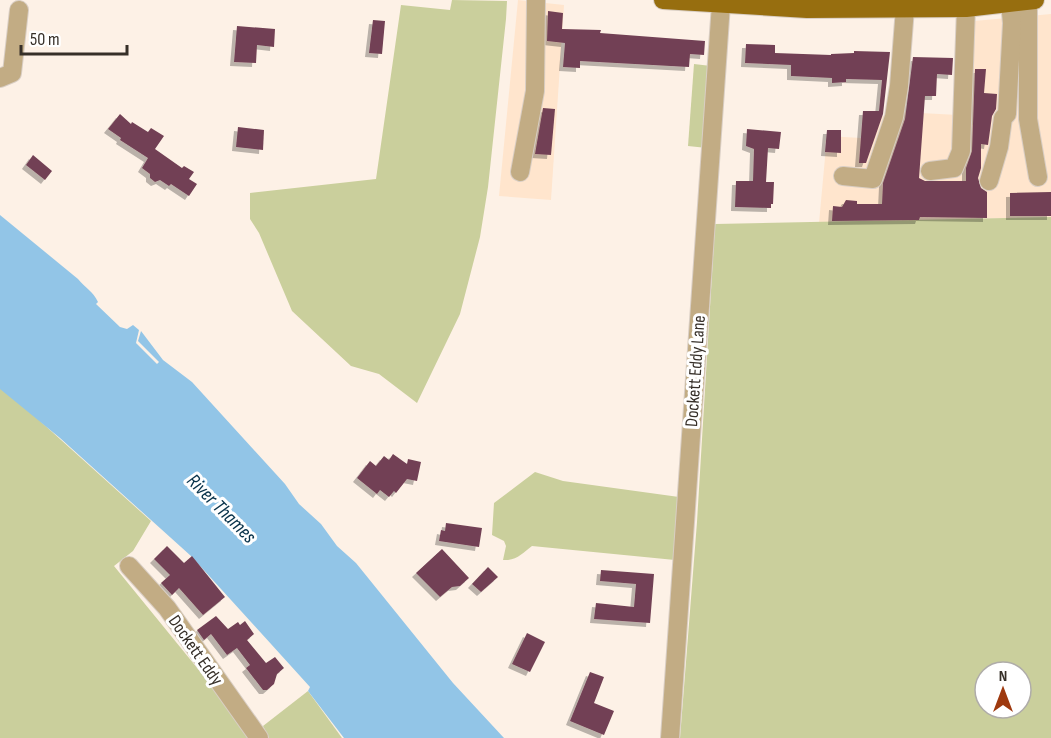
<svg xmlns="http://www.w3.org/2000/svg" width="1051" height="738" font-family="'Sofia Sans Condensed',sans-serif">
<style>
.built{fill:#ffe5cd}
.green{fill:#cacf9c;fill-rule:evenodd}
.water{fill:#92c5e7}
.building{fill:#724154;filter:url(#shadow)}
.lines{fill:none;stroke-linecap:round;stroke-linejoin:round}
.minor-casing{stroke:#d9cec4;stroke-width:20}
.major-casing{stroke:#d9cec4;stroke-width:20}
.minor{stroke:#c2ac84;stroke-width:18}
.major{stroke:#976e0f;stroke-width:18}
.labels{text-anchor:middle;stroke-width:6;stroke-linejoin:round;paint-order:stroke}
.street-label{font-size:18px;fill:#362f28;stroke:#fff}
.water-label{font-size:20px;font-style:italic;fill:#08324a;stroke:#fff}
</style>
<defs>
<filter id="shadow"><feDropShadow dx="-4" dy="4" stdDeviation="0" flood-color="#0004"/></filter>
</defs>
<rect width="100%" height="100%" fill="#fdf1e6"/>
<g class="built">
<polygon points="518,0 564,5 551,200 499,196"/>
<polygon points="1051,14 1051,217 819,223 827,136 861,138 863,115 885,116 902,112 958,115 963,22"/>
</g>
<g class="green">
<polygon points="452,0 507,1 506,19 488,187 480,237 460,314 417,403 379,374 351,366 292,311 259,233 250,219 250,193 376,179 401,5 450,10"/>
<polygon points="694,64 711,66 707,148 688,146"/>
<path d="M 1051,217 L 1051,738 L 680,738 L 697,522 L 715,224 ZM 985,672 L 1021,672 L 1021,708 L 985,708 Z"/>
<polygon points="0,385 151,521 133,551 114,566 229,707 249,738 0,738"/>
<path d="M 535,472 L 563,481 L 679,497 L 675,560 L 532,546 C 523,553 516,561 503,560 L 506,546 L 504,541 L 492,535 L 494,503 Z"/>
<polygon points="308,691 342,738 269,738 263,726"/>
</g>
<path class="water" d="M 0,215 L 78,279 C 85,288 93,291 98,302 L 96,304 L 120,327 L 127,329 L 133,325 L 139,330 L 136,343 L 157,364 L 159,362 L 138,341 L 141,331 L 163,360 L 192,382 L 285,484 L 299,504 L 321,524 L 337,546 L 356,563 L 453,683 L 504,738 L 344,738 L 308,691 L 310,687 L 191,556 L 60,438 L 0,389 Z"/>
<g class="building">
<polygon points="548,11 563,13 562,29 601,30 600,33 705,41 704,55 690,54 689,67 580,61 580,68 563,67 565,43 547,41"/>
<polygon points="373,20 385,21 382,54 369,53"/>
<polygon points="237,26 275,29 274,47 257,45 256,63 234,62"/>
<polygon points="746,44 775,45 775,53 831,55 831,54 854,53 854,51 890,52 883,114 866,163 859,163 863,111 879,111 882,80 846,79 846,82 832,83 832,78 791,76 791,65 745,63"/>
<polygon points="913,57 953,58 952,75 937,74 936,96 925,96 919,178 925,181 966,181 966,168 972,151 975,69 986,69 984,93 997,94 996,109 992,116 988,145 981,144 981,168 978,178 981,188 987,192 987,218 920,217 919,220 832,221 833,206 842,207 846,200 857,201 857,204 882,204 883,183 905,119"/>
<polygon points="543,108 555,109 551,155 535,154"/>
<polygon points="120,114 131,124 132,122 148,132 151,128 164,136 155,149 182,168 184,166 194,172 189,179 197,184 189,196 171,184 169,186 160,180 155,182 150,178 150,174 142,168 148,158 120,140 121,138 108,129"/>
<polygon points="238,127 264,130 263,150 236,147"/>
<polygon points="747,129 781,132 779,149 768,148 766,182 774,182 773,204 771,204 771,208 735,207 736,181 753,181 754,149 746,146"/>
<polygon points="827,130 841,130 841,153 825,152"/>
<polygon points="33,155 52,171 45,180 26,165"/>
<polygon points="1051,192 1051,216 1010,216 1010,193"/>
<polygon points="393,454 407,464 408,459 421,462 417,481 407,479 396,493 394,491 389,497 380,490 377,494 357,478 370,461 376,466 384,456 389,460"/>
<polygon points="446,523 482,528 479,547 439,541 441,530 445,531"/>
<polygon points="167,546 184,563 192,556 225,597 203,615 179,588 172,595 161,583 170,575 154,559"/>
<polygon points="442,549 469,578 460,586 452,587 440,597 416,573"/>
<polygon points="488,567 498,577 481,592 472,584"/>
<polygon points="601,570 654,574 650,623 594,619 596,603 634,607 636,584 600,581"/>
<polygon points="216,616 228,629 238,622 240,625 245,621 254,634 247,640 266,663 275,657 284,668 277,674 274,684 267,690 263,690 246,668 250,665 237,648 227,655 211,634 204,640 197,630"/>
<polygon points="527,633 545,642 530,672 512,664"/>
<polygon points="590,672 604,677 594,703 614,711 604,735 570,721"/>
</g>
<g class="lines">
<defs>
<g id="minor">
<polyline points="1028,1 1028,119 1038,177"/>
<polyline points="0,78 12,73 19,10"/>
<polyline points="930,171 954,168 961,151 966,8"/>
<polyline points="520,172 535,91 536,0"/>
<polyline points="843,176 873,179 894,117 899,86 905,8"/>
<polyline points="989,181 999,147 1003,118 1007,114 1012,23 1010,3"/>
<polyline points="129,566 167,608 259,738"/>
<polyline points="670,738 721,4"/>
</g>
<polyline id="major" points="663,0 807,9 966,8 1035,0"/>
</defs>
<use href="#minor" class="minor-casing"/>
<use href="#major" class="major-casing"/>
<use href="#minor" class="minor"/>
<use href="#major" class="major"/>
</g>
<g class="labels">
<g class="street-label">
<text transform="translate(695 371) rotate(-86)" y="6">Dockett Eddy Lane</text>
<text transform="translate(196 650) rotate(55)" y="6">Dockett Eddy</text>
</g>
<g class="water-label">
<text transform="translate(222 508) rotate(45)" y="7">River Thames</text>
</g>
</g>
<g transform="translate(1003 690)"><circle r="28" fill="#ffffff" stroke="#afaca9" stroke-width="1.5"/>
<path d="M0-4.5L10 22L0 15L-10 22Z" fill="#9e390f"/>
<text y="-9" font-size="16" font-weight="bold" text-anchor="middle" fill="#362f28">N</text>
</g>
<path d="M21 45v9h106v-9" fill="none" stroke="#362f28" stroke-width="3"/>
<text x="30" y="45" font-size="18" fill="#362f28" stroke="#ffffff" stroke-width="4.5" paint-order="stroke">50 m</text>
</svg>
